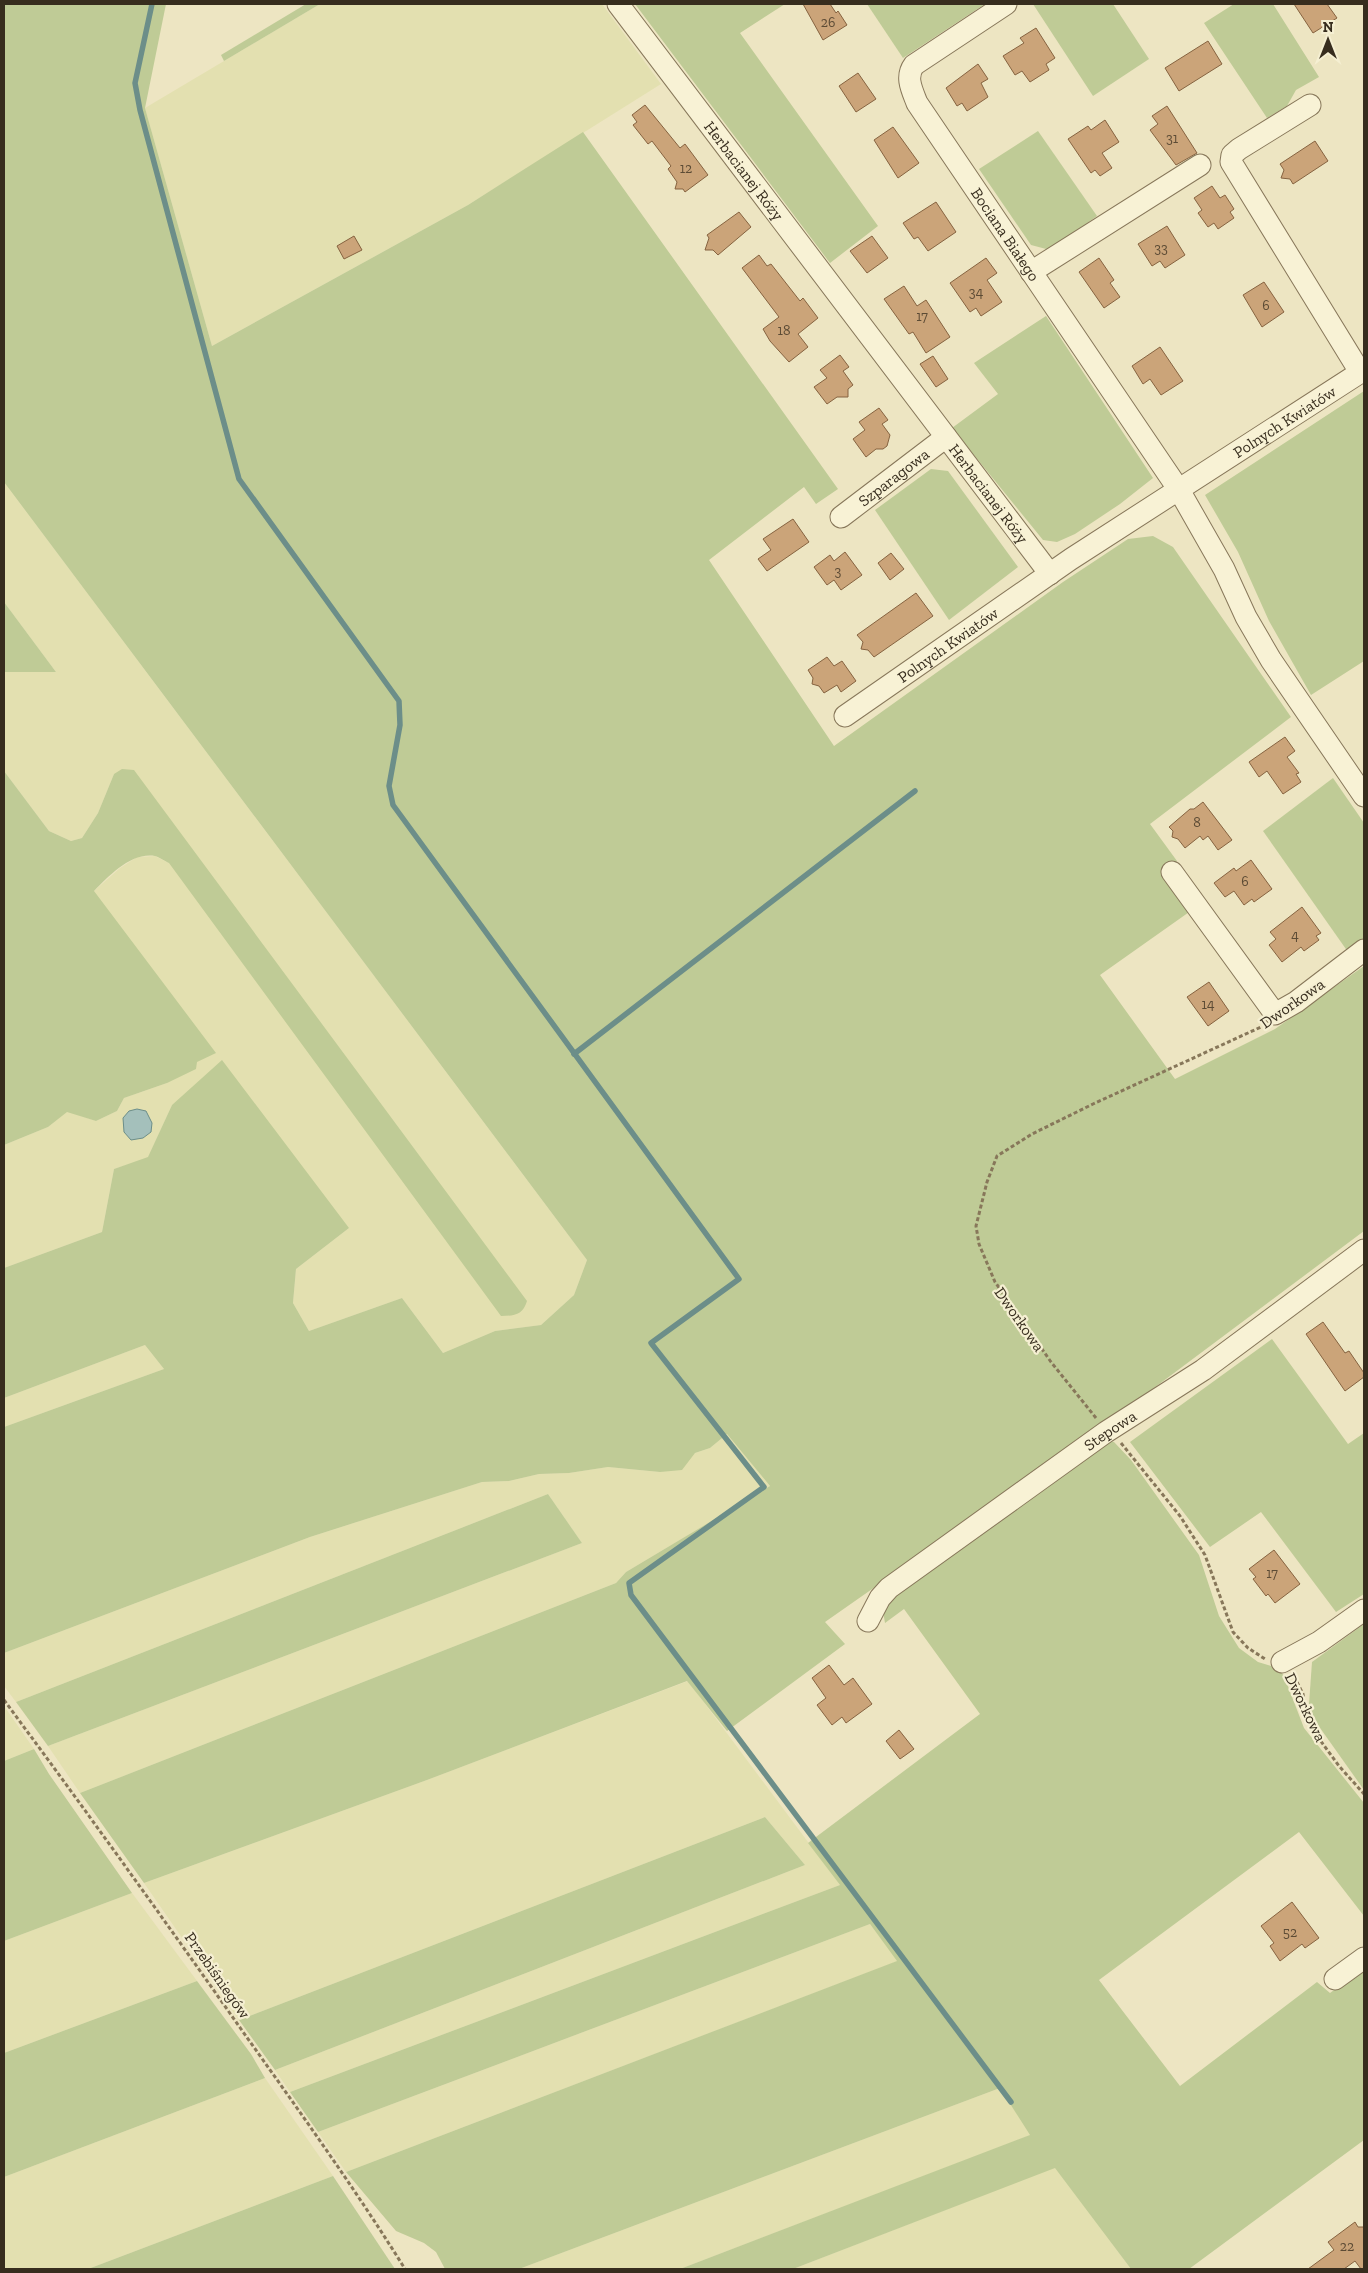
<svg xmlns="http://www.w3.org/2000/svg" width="1368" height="2273" font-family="'Zilla Slab',serif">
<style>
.farmland{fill:#e3e0b0}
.green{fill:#bfcb96}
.water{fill:#a4c0bb;stroke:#6c8e89}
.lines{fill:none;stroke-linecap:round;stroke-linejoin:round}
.stream{stroke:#6c8e89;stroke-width:5.5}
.building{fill:#cba479;stroke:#866340}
.minor-casing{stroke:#87775a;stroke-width:23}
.path{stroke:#87775a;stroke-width:3;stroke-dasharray:4 2.5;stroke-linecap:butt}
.minor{stroke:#f8f2d5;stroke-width:21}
.labels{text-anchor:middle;stroke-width:4.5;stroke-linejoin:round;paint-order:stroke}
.number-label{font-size:14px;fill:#5c4b35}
.street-label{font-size:16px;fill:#372d1e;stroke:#f5efd2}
</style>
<rect width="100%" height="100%" fill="#ede5c2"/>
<g class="farmland">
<polygon points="320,4 602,4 661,84 468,205 212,346 145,108"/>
<polygon points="4,482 587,1260 574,1295 541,1325 495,1331 443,1353 402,1298 309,1331 293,1303 296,1269 349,1228 172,1105 148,1158 114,1169 102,1232 4,1268 4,1145 48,1127 67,1111 96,1121 117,1111 124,1098 167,1083 94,891 120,868 137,857 155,856 169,863 114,774 98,813 82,838 71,841 49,831 4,771 4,672 56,672 4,602"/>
<polygon points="145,1345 164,1369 4,1427 4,1398"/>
<polygon points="727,1434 770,1486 626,1572 616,1583 80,1793 48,1746 582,1543 548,1494 16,1702 4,1686 4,1653 310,1537 482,1482 509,1481 539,1474 569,1473 608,1467 660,1472 695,1453 710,1448"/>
<polygon points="688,1681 840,1885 290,2092 275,2070 805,1865 765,1817 239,2020 144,1883 427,1780"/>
<polygon points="4,1706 34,1749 4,1761"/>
<polygon points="132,1893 197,1981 4,2053 4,1941"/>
<polygon points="870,1924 898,1961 346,2172 318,2132"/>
<polygon points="265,2078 333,2176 88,2269 4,2269 4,2177"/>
<polygon points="1000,2088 1031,2135 680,2269 519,2269"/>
<polygon points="1055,2167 1131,2269 793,2269"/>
</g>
<g class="green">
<polygon points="4,4 166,4 145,108 212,346 468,205 583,132 838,489 816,504 804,487 709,560 834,746 1063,582 1128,539 1153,536 1173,547 1291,717 1150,824 1177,861 1165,871 1192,910 1100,975 1175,1079 1275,1029 1364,966 1364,1231 1075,1447 825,1622 845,1644 727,1731 687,1681 427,1780 144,1883 80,1793 616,1583 626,1572 770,1486 727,1434 710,1448 695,1453 682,1470 660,1472 608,1467 569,1473 539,1474 509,1481 482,1482 310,1537 4,1653 4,1427 164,1369 145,1345 4,1398 4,1268 102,1232 114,1169 148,1157 172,1105 222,1060 349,1228 296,1269 293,1303 309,1331 402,1298 443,1353 495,1331 541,1325 574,1295 587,1260 4,482"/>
<polygon points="306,4 320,4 224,61 221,55"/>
<polygon points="635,4 785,4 740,33 878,226 830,263"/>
<polygon points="867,4 985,4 903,58"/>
<polygon points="1033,4 1113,4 1149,59 1093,96"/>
<polygon points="1234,4 1273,4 1319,77 1296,90 1287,106 1267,118 1204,23"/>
<polygon points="1038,131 1097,216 1050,250 1031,245 979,169"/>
<polygon points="1046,316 1153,478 1120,504 1075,534 1057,542 1043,540 952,428 998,394 974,363"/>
<polygon points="1364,391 1364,661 1311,695 1269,621 1238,552 1205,495"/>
<polygon points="931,469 948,471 1018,567 949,620 875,510"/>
<polygon points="4,602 56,672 4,672"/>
<path d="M 122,769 L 134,770 L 527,1301 C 523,1315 514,1316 501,1316 L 169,863 C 165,861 159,857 155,856 C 131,852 109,876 94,891 L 216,1053 L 197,1062 L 196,1069 L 167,1083 L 124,1098 L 117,1111 L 96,1121 L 67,1112 L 48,1127 L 4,1145 L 4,771 L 49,831 L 71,841 L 82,838 L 98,813 L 114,774 Z"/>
<polygon points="1333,778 1364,823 1364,940 1348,952 1263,831"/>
<polygon points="1272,1339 1348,1444 1364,1433 1364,1594 1336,1612 1261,1512 1210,1547 1130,1442"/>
<polygon points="1104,1440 1114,1442 1131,1460 1199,1555 1219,1616 1239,1648 1258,1662 1278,1668 1284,1676 1304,1728 1364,1803 1364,1916 1299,1832 1099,1980 1180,2086 1317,1982 1330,1993 1364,1968 1364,2140 1189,2269 1131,2269 1055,2168 793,2269 680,2269 1030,2135 1000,2088 519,2269 445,2269 436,2252 424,2243 396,2231 346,2172 897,1961 870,1924 318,2132 290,2092 840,1885 808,1843 980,1714 904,1609 885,1623 883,1611 885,1601"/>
<polygon points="548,1494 582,1543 48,1746 16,1702"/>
<polygon points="1364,1624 1364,1790 1313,1718 1309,1704 1312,1662"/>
<polygon points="34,1749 49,1774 132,1893 4,1941 4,1761"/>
<polygon points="765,1817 805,1865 275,2070 239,2020"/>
<polygon points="197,1981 251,2054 265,2078 4,2177 4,2053"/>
<polygon points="333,2176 395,2269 88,2269"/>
</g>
<polygon class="water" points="137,1109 146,1111 152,1123 151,1132 143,1138 131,1140 124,1132 123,1118 129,1111"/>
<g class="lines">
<g class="stream">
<polyline points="152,4 135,83 140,110 239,479 399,701 400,725 389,786 393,805 739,1279 651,1343 764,1487 629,1583 631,1595 1011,2102"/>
<polyline points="574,1054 915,791"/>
</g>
</g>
<g class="building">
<polygon points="803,4 830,4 836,13 838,11 847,25 823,40"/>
<polygon points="1294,4 1327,4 1337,18 1313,33"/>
<polygon points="1036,28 1055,58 1046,64 1049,70 1030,82 1022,71 1015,75 1003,56 1024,43 1020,38"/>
<polygon points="1208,41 1222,64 1179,91 1165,68"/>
<polygon points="978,64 988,79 981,83 988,97 967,111 962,103 957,106 946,88"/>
<polygon points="858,73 876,99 856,112 839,86"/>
<polygon points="645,105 680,148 685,144 708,175 685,192 683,189 675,189 677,182 668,169 671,166 652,141 648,144 633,125 637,122 632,115"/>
<polygon points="1167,106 1197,153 1176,165 1150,130 1158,124 1152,116"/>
<polygon points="1105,120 1119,142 1102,153 1112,168 1100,176 1095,170 1091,173 1068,139 1088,126 1091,130"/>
<polygon points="893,127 919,163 898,178 874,140"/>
<polygon points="1315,141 1328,161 1293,184 1290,179 1281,178 1284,170 1280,164"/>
<polygon points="1212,186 1220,198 1225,195 1234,209 1230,212 1234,218 1218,229 1214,223 1208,227 1198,213 1202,210 1194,198"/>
<polygon points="936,202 956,232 928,251 918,237 914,239 903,223"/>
<polygon points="739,212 751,227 718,255 713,250 705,250 709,238 707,235"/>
<polygon points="1167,226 1185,255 1165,268 1160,261 1152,266 1138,244"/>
<polygon points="354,236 362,250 344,259 337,246"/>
<polygon points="872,236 888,258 867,273 850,251"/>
<polygon points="759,255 767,266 771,264 800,301 803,298 818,318 798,334 808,347 789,362 770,341 763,329 779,317 742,268"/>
<polygon points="986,258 997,273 987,280 1002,302 981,316 976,308 970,312 950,283"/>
<polygon points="1099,258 1114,280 1110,283 1120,297 1104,308 1079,272"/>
<polygon points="1264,282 1284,312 1262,327 1243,295"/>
<polygon points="904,286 917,306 926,300 950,337 926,353 913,332 909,334 884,299"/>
<polygon points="1160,347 1183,381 1161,395 1150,379 1143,384 1132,366"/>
<polygon points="840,355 849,367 843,371 853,385 848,389 848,397 837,397 827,404 814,387 827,378 820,370"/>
<polygon points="933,356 948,379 936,387 920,364"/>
<polygon points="879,408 888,420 882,424 890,435 887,446 883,449 876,449 866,457 853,439 865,430 859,422"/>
<polygon points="793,519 809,542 767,571 758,559 771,550 763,539"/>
<polygon points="845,552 862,575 841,590 834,580 827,585 814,567 830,555 834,561"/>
<polygon points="891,553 904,569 890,580 878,563"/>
<polygon points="916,593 933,616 874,657 868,650 861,649 863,642 857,635"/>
<polygon points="827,657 834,666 842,661 856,681 841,692 837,685 824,693 819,686 812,684 813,678 808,670"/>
<polygon points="1285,737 1295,751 1287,757 1299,773 1296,774 1301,782 1283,794 1267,771 1259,777 1249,762"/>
<polygon points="1203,802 1232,840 1218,850 1208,836 1203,840 1200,836 1185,848 1178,839 1172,837 1173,831 1169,827 1190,809 1194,809"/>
<polygon points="1251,860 1272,889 1254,902 1252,899 1244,905 1234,891 1225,897 1214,883 1234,868 1236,871"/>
<polygon points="1302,907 1321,933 1316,936 1319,940 1304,951 1301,947 1282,962 1269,945 1276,939 1270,932"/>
<polygon points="1209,982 1229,1011 1208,1026 1187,997"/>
<polygon points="1323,1322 1345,1353 1349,1351 1364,1373 1364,1377 1345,1391 1306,1334"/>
<polygon points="1274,1550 1300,1584 1275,1603 1268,1594 1266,1596 1253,1579 1256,1577 1249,1569"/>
<polygon points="829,1665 844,1685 853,1678 872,1704 846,1723 842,1717 832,1725 817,1705 826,1698 812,1678"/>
<polygon points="899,1730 914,1749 900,1759 886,1741"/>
<polygon points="1292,1902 1319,1938 1305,1948 1302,1944 1280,1961 1270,1946 1274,1943 1261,1926"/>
<polygon points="1355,2222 1358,2227 1364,2227 1364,2269 1361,2269 1355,2261 1344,2269 1308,2269 1334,2250 1328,2242"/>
</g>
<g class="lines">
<defs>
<g id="minor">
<path id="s1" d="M 618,4 L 1050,574"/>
<path id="s2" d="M 1006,4 L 914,65 C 905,77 912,90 917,103 L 1179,490 L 1224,569 L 1246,617 L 1271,660 L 1364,796"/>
<polyline points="1310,105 1239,149 1232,155 1231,162 1360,372"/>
<polyline points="1031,272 1200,165"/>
<path id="s3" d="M 841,517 L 946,437"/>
<path id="s4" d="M 845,716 L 1071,559 L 1364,370"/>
<polyline points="1172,872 1275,1014 1296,1002 1364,950"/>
<path id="s5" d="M 868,1621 L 880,1598 L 889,1588 L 1106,1432 L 1203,1370 L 1364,1250"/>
<polyline points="1282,1662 1319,1642 1364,1610"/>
<polyline points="1335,1979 1364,1958"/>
</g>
</defs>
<use href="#minor" class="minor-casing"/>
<g class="path">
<polyline points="1096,1418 1051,1362 995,1282 979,1244 976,1226 987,1182 997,1156 1032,1134 1093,1104 1261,1027"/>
<polyline points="1121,1443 1180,1516 1205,1555 1233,1632 1248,1648 1265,1659"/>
<polyline points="1294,1676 1303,1694 1307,1718 1317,1736 1339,1766 1364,1794"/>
<path d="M 4,1700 C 84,1808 163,1918 241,2029 C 297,2108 354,2187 405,2269"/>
</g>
<use href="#minor" class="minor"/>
</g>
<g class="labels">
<g class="number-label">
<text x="828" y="27">26</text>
<text x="1172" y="143">31</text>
<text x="686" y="173">12</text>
<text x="1161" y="253">33</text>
<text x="976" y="297">34</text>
<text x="1266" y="310">6</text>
<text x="922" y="321">17</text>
<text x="784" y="335">18</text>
<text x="838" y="576">3</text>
<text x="1197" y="827">8</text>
<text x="1245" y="886">6</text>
<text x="1295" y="940">4</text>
<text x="1208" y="1009">14</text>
<text x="1272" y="1578">17</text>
<text x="1290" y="1937">52</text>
<text x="1347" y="2251">22</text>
</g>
<g class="street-label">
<text dy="6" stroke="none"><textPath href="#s1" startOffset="209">Herbacianej Róży</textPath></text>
<text dy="6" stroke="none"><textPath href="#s2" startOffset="309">Bociana Białego</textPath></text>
<text dy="6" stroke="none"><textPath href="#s4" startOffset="529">Polnych Kwiatów</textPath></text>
<text dy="6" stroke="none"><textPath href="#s3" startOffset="66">Szparagowa</textPath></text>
<text dy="6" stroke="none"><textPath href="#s1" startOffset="614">Herbacianej Róży</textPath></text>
<text dy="6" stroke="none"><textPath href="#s4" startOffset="125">Polnych Kwiatów</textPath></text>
<text transform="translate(1292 1003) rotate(-35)" y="6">Dworkowa</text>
<text transform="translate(1020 1319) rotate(55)" y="6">Dworkowa</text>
<text dy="6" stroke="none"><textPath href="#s5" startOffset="311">Stepowa</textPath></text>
<text transform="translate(1306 1707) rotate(64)" y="6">Dworkowa</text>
<text transform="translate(218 1975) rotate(55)" y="6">Przebiśniegów</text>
</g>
</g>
<rect width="1368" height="2273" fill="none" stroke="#372d1e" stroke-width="10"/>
<g transform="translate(1328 40)" stroke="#f5efd2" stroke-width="4" paint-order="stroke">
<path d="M0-4L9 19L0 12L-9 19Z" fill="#372d1e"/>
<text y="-8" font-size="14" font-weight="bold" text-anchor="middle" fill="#372d1e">N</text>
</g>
</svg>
